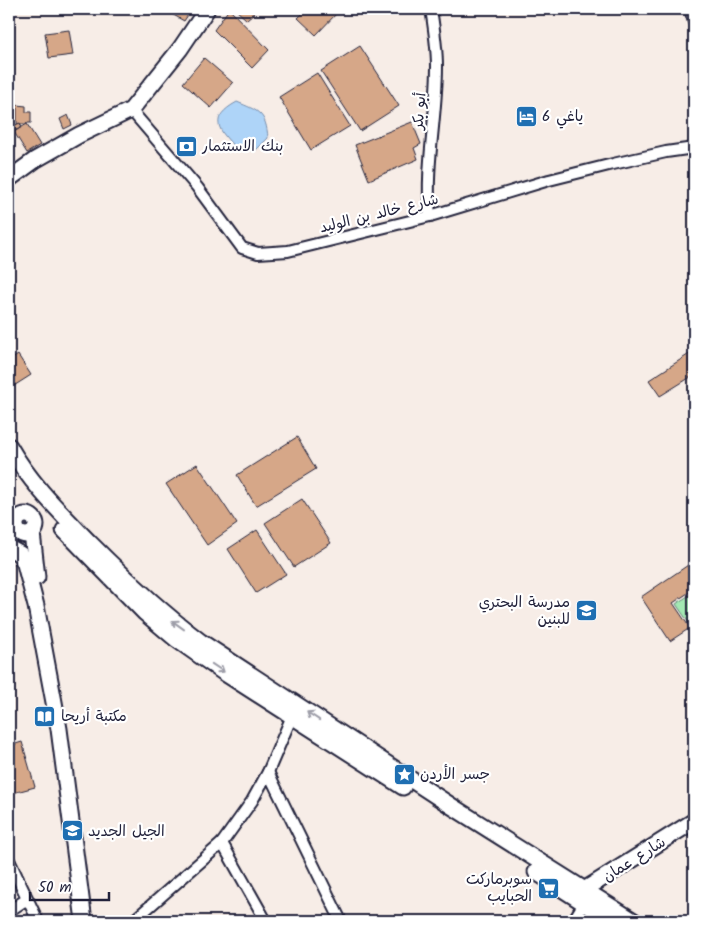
<svg xmlns="http://www.w3.org/2000/svg" width="703" height="930" font-family="Kalam,'Playpen Sans Arabic',sans-serif">
<style>
.green{fill:#a3e8b3;stroke:#628577}
.water{fill:#aed4f8;stroke:#768dac}
.building{fill:#d6a788;stroke:#22223b}
.lines{fill:none;stroke-linecap:round;stroke-linejoin:round}
.street-casing{stroke:#22223b;stroke-width:14}
.secondary-casing{stroke:#22223b;stroke-width:19}
.street{stroke:#fff;stroke-width:10}
.secondary{stroke:#fff;stroke-width:15}
.oneway{stroke:#9c9ca7}
.labels{text-anchor:middle;stroke-width:4.5;stroke-linejoin:round;paint-order:stroke}
.street-label{font-size:15px;fill:#22223b;stroke:#fff}
.poi-label{font-size:15px;fill:#22223b;stroke:#fff;text-anchor:start}
</style>
<rect width="100%" height="100%" fill="#f7ede7"/>
<filter id="ink" filterUnits="userSpaceOnUse"><feTurbulence type="fractalNoise" baseFrequency=".02" numOctaves="2"/><feDisplacementMap in="SourceGraphic" scale="10" xChannelSelector="R" yChannelSelector="G"/><feConvolveMatrix kernelMatrix="1 2 1 2 8 2 1 2 1" color-interpolation-filters="sRGB"/></filter>
<g filter="url(#ink)">
<polygon class="green" points="694,592 694,630 676,604"/>
<path class="water" d="M 237,102 C 259,111 266,113 268,138 L 255,151 L 237,149 C 218,130 208,118 237,102 Z"/>
<g class="building">
<polygon points="172,9 192,9 184,21 170,13"/>
<polygon points="229,9 269,50 252,68 214,30"/>
<polygon points="235,9 248,9 254,14 247,20"/>
<polygon points="307,9 332,9 337,13 316,35 298,18"/>
<polygon points="69,30 73,55 49,58 45,33"/>
<polygon points="360,46 399,106 360,131 321,71"/>
<polygon points="204,58 233,83 211,108 183,83"/>
<polygon points="317,73 350,126 311,150 279,97"/>
<polygon points="17,105 26,106 26,112 31,112 31,123 27,123 27,124 17,124"/>
<polygon points="9,113 12,114 9,134"/>
<polygon points="68,115 72,125 64,129 60,119"/>
<polygon points="412,122 421,144 414,148 418,159 369,180 355,145"/>
<polygon points="20,123 22,128 12,131 11,127"/>
<polygon points="27,124 40,145 27,153 14,132"/>
<polygon points="11,149 12,164 9,165 9,150"/>
<polygon points="694,351 694,375 660,396 649,380"/>
<polygon points="18,355 31,375 9,389 9,361"/>
<polygon points="297,437 316,469 256,506 237,475"/>
<polygon points="197,464 237,524 207,545 166,484"/>
<polygon points="302,499 331,543 294,567 265,523"/>
<polygon points="257,530 286,574 256,593 228,549"/>
<polygon points="694,561 694,589 673,603 690,628 670,641 641,597"/>
<polygon points="22,742 35,787 9,794 9,746"/>
</g>
<g class="lines">
<defs>
<g id="street">
<polyline points="690,9 694,22"/>
<polyline points="131,110 197,187 242,248 258,253 288,251 430,216 549,180 613,164 666,152 694,148"/>
<path d="M 430,216 C 425,166 437,116 437,66 C 437,47 434,28 431,9"/>
<path d="M 9,524 C 15,529 15,536 9,541"/>
<polyline points="268,772 341,921"/>
<polyline points="222,843 266,921"/>
<polyline points="9,860 38,921"/>
<polyline points="9,911 27,899"/>
<polyline points="133,921 222,843 252,801 268,772 292,716"/>
<polyline points="573,921 584,903"/>
</g>
<g id="secondary">
<polyline points="9,179 35,160 79,135 131,110 180,49 207,9"/>
<path d="M 9,446 C 30,483 60,512 90,543 C 125,578 161,612 201,642 L 453,807 L 634,921"/>
<circle cx="26" cy="525" r="10"/>
<polyline points="64,530 145,613 176,639 223,672 403,787"/>
<polyline points="32,533 37,577"/>
<polyline points="9,548 20,554 25,564 36,606 59,729 84,921"/>
<polyline points="536,872 612,921"/>
<polyline points="584,899 584,890 694,821"/>
</g>
</defs>
<use href="#street" class="street-casing"/>
<use href="#secondary" class="secondary-casing"/>
<use href="#street" class="street"/>
<use href="#secondary" class="secondary"/>
</g>
<defs><path id="oneway-shaft" d="M-6 0H5M1.5-3L5.5 0L1.5 3" fill="none" stroke-width="1.6" stroke-linecap="round" stroke-linejoin="round" transform="scale(1.25)"/></defs>
<g class="oneway">
<use href="#oneway-shaft" transform="translate(178 625) rotate(-144)"/>
<use href="#oneway-shaft" transform="translate(218 668) rotate(34)"/>
<use href="#oneway-shaft" transform="translate(313 716) rotate(-146)"/>
</g>
</g>
<defs>
<symbol id="hotel-square" viewBox="-11 -11 22 22"><rect x="-9" y="-9" width="18" height="18" rx="4" fill="#1f6fb2" stroke="#fff"/><path d="M-6-4.5h1.5V1H6V5H4.5V3h-9V5H-6ZM-4 0a1.8 1.8 0 1 1 3.6 0ZM.5 0V-2.5h3Q6-2.5 6 0Z" fill="#fff"/></symbol>
<symbol id="bank-square" viewBox="-11 -11 22 22"><rect x="-9" y="-9" width="18" height="18" rx="4" fill="#1f6fb2" stroke="#fff"/><path d="M-6-4H6V4H-6ZM0-2.3a2.3 2.3 0 1 0 0 4.6a2.3 2.3 0 1 0 0-4.6Z" fill="#fff"/></symbol>
<symbol id="school-square" viewBox="-11 -11 22 22"><rect x="-9" y="-9" width="18" height="18" rx="4" fill="#1f6fb2" stroke="#fff"/><path d="M0-5L7-2L0 1L-7-2ZM-4 1L0 2.5L4 1V4Q0 6-4 4Z" fill="#fff"/></symbol>
<symbol id="library-square" viewBox="-11 -11 22 22"><rect x="-9" y="-9" width="18" height="18" rx="4" fill="#1f6fb2" stroke="#fff"/><path d="M-6-4Q-3-5.5-.7-3.5V5Q-3 3-6 4ZM6-4Q3-5.5 .7-3.5V5Q3 3 6 4Z" fill="#fff"/></symbol>
<symbol id="sight-square" viewBox="-11 -11 22 22"><rect x="-9" y="-9" width="18" height="18" rx="4" fill="#1f6fb2" stroke="#fff"/><path d="M0-6L1.8-2.2L6-1.7L2.9 1.2L3.7 5.4L0 3.3L-3.7 5.4L-2.9 1.2L-6-1.7L-1.8-2.2Z" fill="#fff"/></symbol>
<symbol id="supermarket-square" viewBox="-11 -11 22 22"><rect x="-9" y="-9" width="18" height="18" rx="4" fill="#1f6fb2" stroke="#fff"/><path d="M-6-5.5h2.5l.6 2H6L4.5 2H-2.5L-4.4-4H-6ZM-1.5 3.2a1.3 1.3 0 1 0 .1 0ZM3 3.2a1.3 1.3 0 1 0 .1 0Z" fill="#fff"/></symbol>
</defs>
<g fill-rule="evenodd">
<use href="#hotel-square" x="514" y="104" width="25" height="25"/>
<use href="#bank-square" x="174" y="134" width="25" height="25"/>
<use href="#school-square" x="574" y="598" width="25" height="25"/>
<use href="#library-square" x="32" y="704" width="25" height="25"/>
<use href="#sight-square" x="392" y="762" width="25" height="25"/>
<use href="#school-square" x="60" y="818" width="25" height="25"/>
<use href="#supermarket-square" x="536" y="876" width="25" height="25"/>
</g>
<g class="labels">
<g class="street-label">
<text transform="translate(419 111) rotate(-85)" y="5">أبو بكر</text>
<text transform="translate(379 213) rotate(-14)" y="5">شارع خالد بن الوليد</text>
<text transform="translate(634 859) rotate(-32)" y="5">شارع عمان</text>
</g>
<g class="poi-label">
<text x="542" y="121">ياغي 6</text>
<text x="202" y="151">بنك الاستثمار</text>
<text x="570" y="607" text-anchor="end">مدرسة البحتري<tspan x="570" dy="17">للبنين</tspan></text>
<text x="61" y="721">مكتبة أريحا</text>
<text x="420" y="779">جسر الأردن</text>
<text x="88" y="836">الجيل الجديد</text>
<text x="532" y="884" text-anchor="end">سوبرماركت<tspan x="532" dy="17">الحبايب</tspan></text>
</g>
</g>
<rect width="703" height="930" fill="none" stroke="#fff" stroke-width="30"/>
<rect x="15" y="15" width="673" height="900" fill="none" stroke="#22223b" stroke-width="2" filter="url(#ink)"/>
<path d="M30 892v8h79v-8" fill="none" stroke="#22223b" stroke-width="2.5"/>
<text x="38" y="892" font-size="15" fill="#22223b" stroke="#ffffff" stroke-width="4" paint-order="stroke">50 m</text>
</svg>
